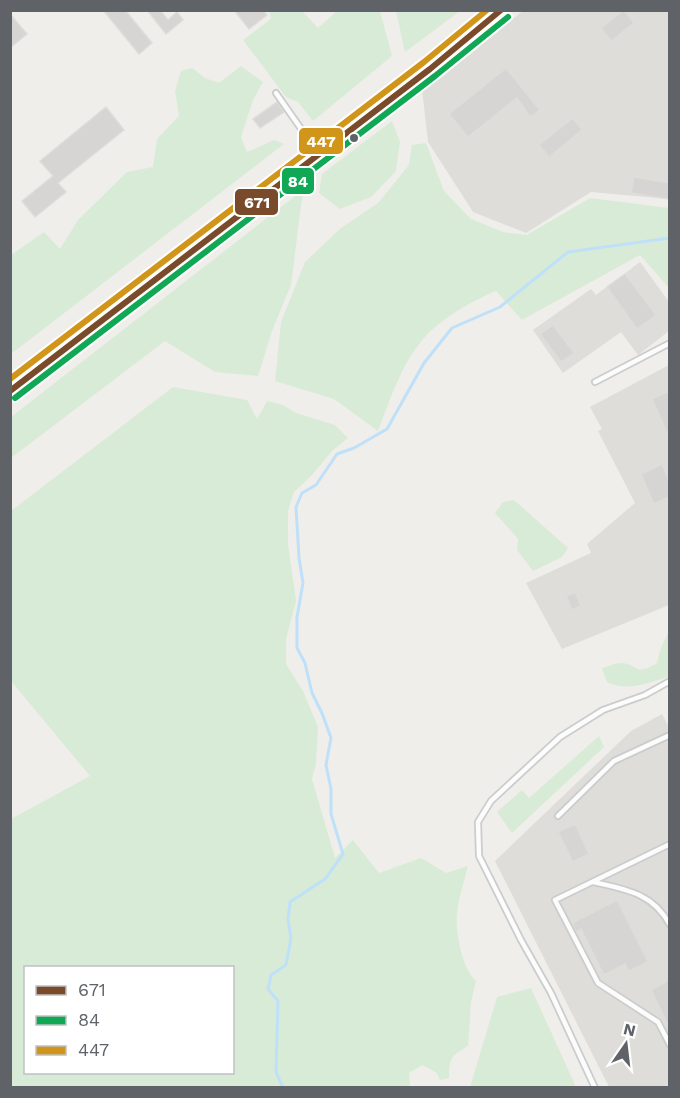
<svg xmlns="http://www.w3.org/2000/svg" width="680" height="1098" font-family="'Work Sans',sans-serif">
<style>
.industrial{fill:#dfddda}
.green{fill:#d8ebd6;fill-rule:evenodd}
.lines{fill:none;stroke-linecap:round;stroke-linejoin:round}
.stream{stroke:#bfe0f9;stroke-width:3}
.building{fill:#d6d5d3;stroke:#deddd9;stroke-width:1.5}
.lane-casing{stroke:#cbcccc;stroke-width:8}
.secondary-casing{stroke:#cacacb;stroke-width:15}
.lane{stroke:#fdfcfc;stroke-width:4.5}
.secondary{stroke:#fdfcfc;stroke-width:12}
.bus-1-casing{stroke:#fff;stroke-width:10}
.bus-2-casing{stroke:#fff;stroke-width:10}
.bus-3-casing{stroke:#fff;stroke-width:10}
.bus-1{stroke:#7a4b2a;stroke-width:6}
.bus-2{stroke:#10a855;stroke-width:6}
.bus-3{stroke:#d1951a;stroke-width:6}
.bus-dot{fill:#5f6368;stroke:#fff;stroke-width:2}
.line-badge{stroke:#fff;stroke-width:2}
.badge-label{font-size:16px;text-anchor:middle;font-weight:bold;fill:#fff}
</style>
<rect width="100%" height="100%" fill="#efeeea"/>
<g class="industrial">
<polygon points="523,11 669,11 669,199 591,192 526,233 473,212 428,142 422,89"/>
<polygon points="640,262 669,302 669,331 638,355 621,332 563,373 533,330 591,289 596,295"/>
<polygon points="669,365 669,605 562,649 526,583 591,553 587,544 635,503 598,431 602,429 590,407"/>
<polygon points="662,714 670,729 669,1087 609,1087 495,861 631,731"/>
</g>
<g class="green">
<polygon points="396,10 460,10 460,11 405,52"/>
<polygon points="269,11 302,11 318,28 337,11 380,11 392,56 313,121 298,102 286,97 243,40 271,19"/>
<polygon points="241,66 263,82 253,100 241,137 247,152 274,140 284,144 11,354 11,255 44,232 60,249 78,220 127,172 153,167 157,139 179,116 175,91 181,71 192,68 205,78 219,83"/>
<polygon points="392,121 400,142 396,171 371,197 340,209 319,193 322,174"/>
<path d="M 426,143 L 444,191 L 471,219 L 503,232 L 527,235 L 590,198 L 669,208 L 669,288 L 640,255 L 522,320 L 496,291 C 473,300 439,320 423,339 C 401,365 390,400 378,431 L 334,399 L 275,381 L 281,322 L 305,262 L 341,228 L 378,203 L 409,165 L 412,145 Z"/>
<polygon points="303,190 291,285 272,331 258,376 215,372 165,341 11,458 11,417"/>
<path d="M 173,387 L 247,400 L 257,419 L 267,401 L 283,405 L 296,413 L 335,425 L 348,438 L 332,451 L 313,474 L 294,492 L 288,511 L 288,544 L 296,601 L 286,639 L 286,664 L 303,691 L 318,727 L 316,763 L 312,779 L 335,858 L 353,840 L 379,873 L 421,858 L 446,873 L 468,866 C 464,881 459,897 457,913 C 455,931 462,969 476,981 L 471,1002 L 468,1046 C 451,1056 449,1058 449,1078 L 440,1080 L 437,1073 L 422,1065 L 409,1073 L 410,1087 L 11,1087 L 11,819 L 90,776 L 11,681 L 11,511 ZM 26,968 L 232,968 L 232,1072 L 26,1072 Z"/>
<polygon points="514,500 568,548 562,557 533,571 517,550 518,539 495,513 503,502"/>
<path d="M 669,631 L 670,675 L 668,677 C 647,683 627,692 607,682 L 602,668 C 607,667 615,663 621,663 C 639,664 634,677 657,663 L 660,650 Z"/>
<polygon points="599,736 604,747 512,833 497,812 522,790 529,798"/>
<polygon points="531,988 576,1087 470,1087 497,997"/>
</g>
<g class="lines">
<polyline class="stream" points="283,1088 276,1072 278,1001 268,989 271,975 286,965 291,938 288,920 290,902 325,879 343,854 331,814 331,789 326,765 331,738 322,713 312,693 305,663 297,648 297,617 303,583 299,558 296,507 302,493 316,485 337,454 354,448 387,429 424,363 452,328 500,307 568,252 670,238"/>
</g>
<g class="building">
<polygon points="103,10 125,10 152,43 139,54"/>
<polygon points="147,10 160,10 168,20 177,12 183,20 166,34"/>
<polygon points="234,10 263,10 267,15 249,29"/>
<polygon points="624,10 634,23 611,41 601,28"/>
<polygon points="10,14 27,34 10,48"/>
<polygon points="506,68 540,110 530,117 517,98 468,137 449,114"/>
<polygon points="277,102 284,112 260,128 253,119"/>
<polygon points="106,107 124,130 58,183 66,192 35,217 22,201 53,176 40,161"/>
<polygon points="573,118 582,130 549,157 539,145"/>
<polygon points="634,177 669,183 669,199 631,193"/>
<polygon points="625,274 656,315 637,329 607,287"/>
<polygon points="553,325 574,353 561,362 540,334"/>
<polygon points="669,391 669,437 652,399"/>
<polygon points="662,464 669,481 669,497 654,504 641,474"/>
<polygon points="575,592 581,606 572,610 566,596"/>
<polygon points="575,824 589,854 573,862 558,832"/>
<polygon points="617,900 648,962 629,971 625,964 604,975 581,929 576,932 572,923"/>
<polygon points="669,980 669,1027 651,990"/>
</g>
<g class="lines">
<defs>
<g id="lane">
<polyline points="276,93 318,153"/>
<polyline points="595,382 670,343"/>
<polyline points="558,816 614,761 670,735"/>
<polyline points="670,844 555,900 598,983 658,1022 670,1045"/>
<path d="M 593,882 C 625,889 653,893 670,925"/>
<polyline points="595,1088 551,993 521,940 479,856 478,822 491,801 560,737 603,710 645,695 670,681"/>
</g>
<polyline id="secondary" points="10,391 430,69 502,10"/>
</defs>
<use href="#lane" class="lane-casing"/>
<use href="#secondary" class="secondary-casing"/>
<use href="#lane" class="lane"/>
<use href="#secondary" class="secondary"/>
<defs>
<polyline id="bus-1" points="10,391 430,69 501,10"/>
<polyline id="bus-2" points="15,398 435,76 508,17"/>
<polyline id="bus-3" points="10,379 424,62 487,10"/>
</defs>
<use href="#bus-1" class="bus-1-casing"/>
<use href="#bus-2" class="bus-2-casing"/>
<use href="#bus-3" class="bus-3-casing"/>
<use href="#bus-1" class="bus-1"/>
<use href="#bus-2" class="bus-2"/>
<use href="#bus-3" class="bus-3"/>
</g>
<circle class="bus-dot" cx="354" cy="138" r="5"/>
<g class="line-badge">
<rect x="298" y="127" width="46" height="28" rx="6" fill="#d1951a"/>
<rect x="281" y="167" width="34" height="28" rx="6" fill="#10a855"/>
<rect x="234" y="188" width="45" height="28" rx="6" fill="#7a4b2a"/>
</g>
<g class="badge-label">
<text x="321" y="147">447</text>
<text x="298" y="187">84</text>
<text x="257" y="208">671</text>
</g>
<rect width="680" height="1098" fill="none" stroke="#5f6368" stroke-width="24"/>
<rect x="24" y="966" width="210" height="108" fill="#ffffff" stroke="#bfc1c3" stroke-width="1.5"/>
<rect x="36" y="986" width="30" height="9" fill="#7a4b2a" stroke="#bfc1c3" stroke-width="1.5"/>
<text x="78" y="996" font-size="18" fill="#5f6368">671</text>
<rect x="36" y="1016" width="30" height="9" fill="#10a855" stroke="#bfc1c3" stroke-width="1.5"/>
<text x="78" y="1026" font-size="18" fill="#5f6368">84</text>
<rect x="36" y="1046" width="30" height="9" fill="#d1951a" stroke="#bfc1c3" stroke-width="1.5"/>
<text x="78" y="1056" font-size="18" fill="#5f6368">447</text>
<g transform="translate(626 1044) rotate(14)" stroke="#ffffff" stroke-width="4.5" paint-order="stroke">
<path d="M0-4.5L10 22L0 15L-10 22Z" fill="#5f6368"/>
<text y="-9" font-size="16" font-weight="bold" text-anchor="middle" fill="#5f6368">N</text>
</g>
</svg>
